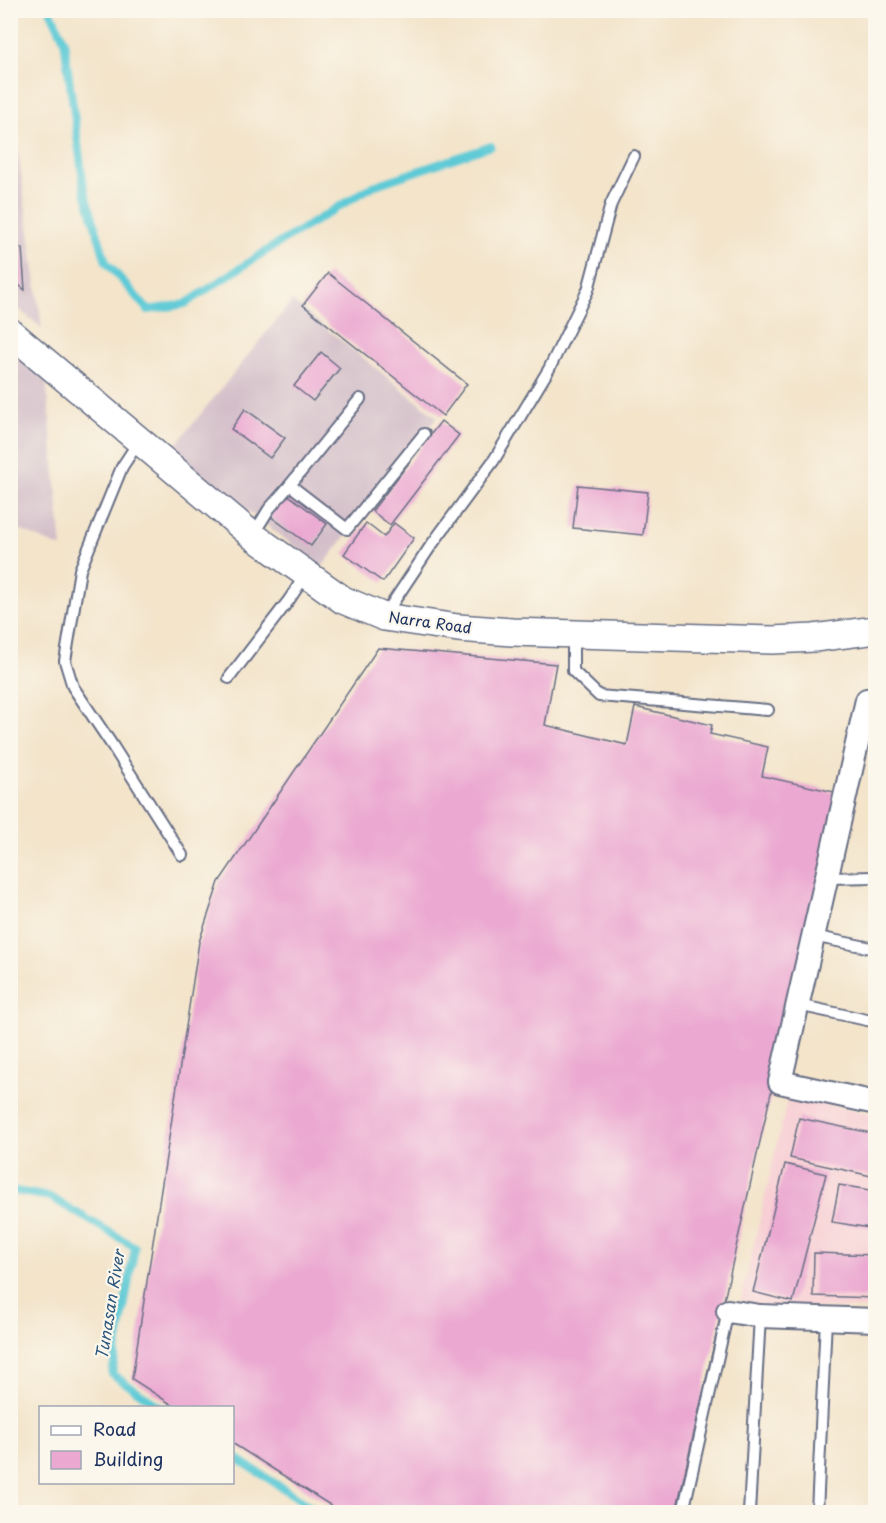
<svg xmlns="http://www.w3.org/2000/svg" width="886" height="1523" font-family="'Playpen Sans',sans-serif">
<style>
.built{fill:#f7cfd4}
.industrial{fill:#d2bdc8}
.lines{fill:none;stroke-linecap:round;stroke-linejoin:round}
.stream{stroke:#5ecad6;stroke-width:8}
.building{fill:#eba9d1}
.service-casing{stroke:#676e84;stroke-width:14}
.minor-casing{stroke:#676e84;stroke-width:26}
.tertiary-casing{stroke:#676e84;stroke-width:30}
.service{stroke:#fff;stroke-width:10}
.minor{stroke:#fff;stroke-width:22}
.tertiary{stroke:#fff;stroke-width:27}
.labels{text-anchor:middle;stroke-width:4.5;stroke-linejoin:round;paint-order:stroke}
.street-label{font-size:15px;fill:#1b2f5e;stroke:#fbf7ec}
.water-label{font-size:16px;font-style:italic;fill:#2c567c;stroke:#fbf7ec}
</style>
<rect width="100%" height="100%" fill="#fbf7ec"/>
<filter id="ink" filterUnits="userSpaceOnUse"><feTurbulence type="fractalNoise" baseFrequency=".0167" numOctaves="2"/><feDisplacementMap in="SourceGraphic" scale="12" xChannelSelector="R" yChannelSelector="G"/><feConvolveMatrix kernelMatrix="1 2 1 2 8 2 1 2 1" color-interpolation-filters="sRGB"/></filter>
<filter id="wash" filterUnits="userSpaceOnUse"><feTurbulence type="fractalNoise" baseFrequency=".008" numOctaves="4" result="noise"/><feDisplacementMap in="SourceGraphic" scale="24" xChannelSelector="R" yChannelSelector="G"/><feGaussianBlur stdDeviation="1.35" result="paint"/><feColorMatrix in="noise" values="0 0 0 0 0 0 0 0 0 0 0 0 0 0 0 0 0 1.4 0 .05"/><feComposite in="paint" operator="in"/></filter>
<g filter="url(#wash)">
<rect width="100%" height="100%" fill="#f3e4ca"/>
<polygon class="built" points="788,1096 875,1115 875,1309 765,1306 741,1300"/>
<g class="industrial">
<polygon points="11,101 42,328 11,303"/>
<polygon points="292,301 437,417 322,567 170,452"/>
<polygon points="10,350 46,378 62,548 11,526"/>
</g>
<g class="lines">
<g class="stream">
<polyline points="50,10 64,40 84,188 106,262 148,310 185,304 266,251 373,186 491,146"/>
<polyline points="10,1190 50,1197 135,1247 112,1374 162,1408"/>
<polyline points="232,1455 319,1512"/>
</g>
</g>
<g id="blocks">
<g class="building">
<polygon points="22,248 25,290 10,278 10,249"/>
<polygon points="328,273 467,384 443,416 303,305"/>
<polygon points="321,352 340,368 313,401 294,386"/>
<polygon points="245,409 285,438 270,458 231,429"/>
<polygon points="441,421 459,435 390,525 372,511"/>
<polygon points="578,485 648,492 643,535 573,528"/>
<polygon points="287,494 327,524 311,546 270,516"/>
<polygon points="366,523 384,537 394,523 414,538 383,582 344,554"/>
<polygon points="378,648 556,664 545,725 627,745 635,707 712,725 710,734 768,747 762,776 839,793 676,1512 341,1512 232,1443 232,1408 177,1408 132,1379 199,942 219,882"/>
<polygon points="799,1118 876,1134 876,1177 790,1158"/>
<polygon points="785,1164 826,1174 793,1302 753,1292"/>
<polygon points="839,1185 876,1191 876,1229 832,1222"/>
<polygon points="814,1253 876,1255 876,1298 813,1296"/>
</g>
</g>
</g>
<g filter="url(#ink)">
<use href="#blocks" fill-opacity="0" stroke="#676e84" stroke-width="1.5"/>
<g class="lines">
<defs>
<g id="service">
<polyline points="139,441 122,467 80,570 65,661 73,687 112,745 182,855"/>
<polyline points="290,485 347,529 424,434"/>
<polyline points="253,535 269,509 290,485 360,399"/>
<polyline points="384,616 430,547 494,460 549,369 588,290 611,204 634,156"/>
<polyline points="573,634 573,671 599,696 768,710"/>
<polyline points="229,678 289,600 306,574"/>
<polyline points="827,878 876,877"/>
<polyline points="813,936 876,949"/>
<polyline points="798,1005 876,1022"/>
<polyline points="683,1512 728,1311"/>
<polyline points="749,1512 760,1316"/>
<polyline points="817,1512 826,1319"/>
</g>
<g id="minor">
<polyline points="876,699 867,700 780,1082 876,1103"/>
<polyline points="728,1311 760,1316 876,1320"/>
</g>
<polyline id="tertiary" points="10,332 253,536 343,600 384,617 458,628 512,632 773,640 814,638 876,630"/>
</defs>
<use href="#service" class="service-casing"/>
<use href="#minor" class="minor-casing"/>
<use href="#tertiary" class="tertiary-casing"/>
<use href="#service" class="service"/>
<use href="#minor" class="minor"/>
<use href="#tertiary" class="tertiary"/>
</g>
</g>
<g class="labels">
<g class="street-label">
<text transform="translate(430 623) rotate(8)" y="5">Narra Road</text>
</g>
<g class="water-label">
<text transform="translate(110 1305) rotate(-81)" y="6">Tunasan River</text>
</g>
</g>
<rect width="886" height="1523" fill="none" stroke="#fbf7ec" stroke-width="36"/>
<rect x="39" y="1406" width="195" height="78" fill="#fbf7ec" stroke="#a1a7b3" stroke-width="1.5"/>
<rect x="51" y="1426" width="30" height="9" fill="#ffffff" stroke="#a1a7b3" stroke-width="1.5"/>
<text x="93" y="1436" font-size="18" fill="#1b2f5e">Road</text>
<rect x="51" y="1451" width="30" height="18" fill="#eba9d1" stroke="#a1a7b3" stroke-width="1.5"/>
<text x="93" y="1466" font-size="18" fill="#1b2f5e">Building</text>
</svg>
